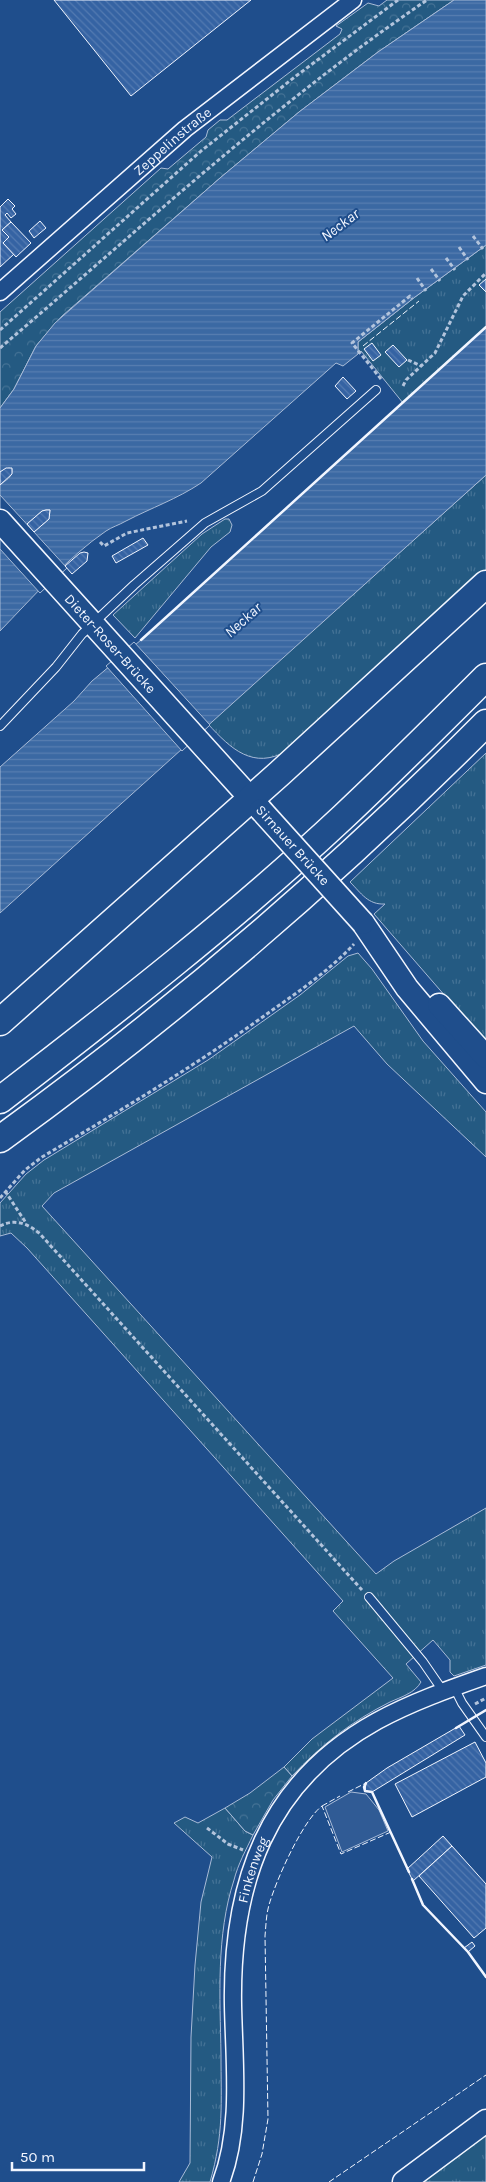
<svg xmlns="http://www.w3.org/2000/svg" width="486" height="2182" font-family="Karla,sans-serif">
<style>
.grass{fill:url(#grass-tufts);stroke:#a8bbd7}
.forest{fill:url(#forest-crowns);stroke:#a8bbd7}
.parking{fill:#305b95;stroke:#a8bbd7}
.water{fill:url(#water-rules);stroke:#a8bbd7;fill-rule:evenodd}
.pier{fill:#1f4e8c;stroke:#a8bbd7}
.building{fill:url(#building-back-hatch);stroke:#f2f6ff}
.lines{fill:none;stroke-linecap:round;stroke-linejoin:round}
.service-casing{stroke:#f2f6ff;stroke-width:10}
.minor-casing{stroke:#f2f6ff;stroke-width:19}
.secondary-casing{stroke:#f2f6ff;stroke-width:25}
.trunk-casing{stroke:#f2f6ff;stroke-width:29}
.path{stroke:#b3c4dc;stroke-width:3;stroke-dasharray:4 2.5;stroke-linecap:butt}
.service{stroke:#1f4e8c;stroke-width:8}
.minor{stroke:#1f4e8c;stroke-width:16}
.secondary{stroke:#1f4e8c;stroke-width:22}
.trunk{stroke:#1f4e8c;stroke-width:26}
.secondary-bridge-casing{stroke:#f2f6ff;stroke-width:25;stroke-linecap:butt}
.secondary-bridge{stroke:#1f4e8c;stroke-width:22}
.fence{stroke:#f2f6ff;stroke-width:1;stroke-dasharray:6 2.5;stroke-linecap:butt}
.wall{stroke:#f2f6ff;stroke-width:2.5}
.labels{text-anchor:middle;stroke-width:4;stroke-linejoin:round;paint-order:stroke}
.street-label{font-size:14px;fill:#f2f6ff;stroke:#1f4e8c}
.water-label{font-size:15px;font-style:italic;fill:#f2f6ff;stroke:#1f4e8c}
</style>
<defs>
<pattern id="grass-tufts" width="24" height="20" patternUnits="userSpaceOnUse" patternTransform="scale(1.25)"><rect width="24" height="20" fill="#245a82"/><path d="M3 7l-1-3M5 7V3M7 7l1-3M15 17l-1-3M17 17v-4M19 17l1-3" fill="none" stroke="#447295"/></pattern>
<pattern id="forest-crowns" width="20" height="18" patternUnits="userSpaceOnUse" patternTransform="scale(1.25)"><rect width="20" height="18" fill="#245a82"/><path d="M2 6a3 3 0 1 1 6 0M12 15a3 3 0 1 1 6 0" fill="none" stroke="#447295"/></pattern>
<pattern id="water-rules" width="6" height="5" patternUnits="userSpaceOnUse" patternTransform="scale(1.25)"><rect width="6" height="5" fill="#3b69a3"/><path d="M0 2.5h6" fill="none" stroke="#587fb1"/></pattern>
<pattern id="building-back-hatch" width="6" height="6" patternUnits="userSpaceOnUse" patternTransform="scale(1.25)"><rect width="6" height="6" fill="#3563a3"/><path d="M-1 5l2 2M0 0l6 6M5-1l2 2" fill="none" stroke="#537ab1"/></pattern>
</defs>
<rect width="100%" height="100%" fill="#1f4e8c"/>
<g class="grass">
<polygon points="486,245 486,327 403,403 361,351 358,354 358,342 415,297"/>
<path d="M 486,475 L 486,570 L 287,751 C 253,770 231,749 208,724 Z"/>
<polygon points="225,519 229,519 232,525 230,532 211,547 135,638 113,615 202,534"/>
<path d="M 486,753 L 486,1043 L 374,914 L 385,904 C 368,905 361,893 350,882 Z"/>
<path d="M 358,953 L 372,969 L 423,1041 L 486,1112 L 486,1157 L 387,1064 L 354,1026 L 54,1193 L 42,1206 L 376,1574 L 394,1561 L 486,1508 L 486,1665 L 454,1676 L 450,1672 L 450,1660 L 433,1640 L 406,1664 L 421,1682 C 415,1693 401,1697 390,1702 C 352,1721 321,1745 292,1776 L 284,1767 L 312,1739 L 393,1678 L 333,1611 L 343,1601 L 27,1248 L 11,1233 L 0,1236 L 0,1203 L 26,1174 L 44,1160 L 208,1060 L 300,995 L 348,956 Z"/>
<path d="M 225,1808 L 245,1831 L 253,1835 C 246,1850 238,1864 234,1880 C 216,1935 220,1997 221,2054 C 221,2103 224,2134 210,2182 L 179,2182 L 190,2163 L 191,2037 L 195,1965 L 201,1902 L 212,1857 L 174,1823 L 185,1817 L 198,1823 Z"/>
<polygon points="486,2134 486,2182 420,2182"/>
</g>
<g class="forest">
<polygon points="387,0 454,0 378,52 299,112 220,178 62,316 36,346 14,389 0,408 0,312 161,168 168,169 206,137 208,130 220,120 227,120 340,34 342,29 336,26 368,3 379,6"/>
<polygon points="284,1767 292,1776 273,1800 253,1835 245,1831 225,1808 250,1793"/>
</g>
<polygon class="parking" points="351,1792 366,1794 379,1810 388,1831 342,1852 325,1807"/>
<g class="water">
<path d="M 454,0 L 486,0 L 486,245 L 415,297 L 358,342 L 358,354 L 343,366 L 336,363 L 201,483 C 177,499 151,508 126,521 C 119,525 112,527 106,531 C 68,557 32,598 0,631 L 0,485 C 5,480 13,478 12,469 L 9,468 L 0,472 L 0,408 L 14,389 L 36,346 L 55,323 L 220,178 L 299,112 L 378,52 ZM 46,510 L 50,510 L 49,519 L 34,532 L 27,524 L 42,511 Z"/>
<polygon points="486,327 486,475 0,913 0,767 74,701 92,681 141,640"/>
</g>
<g class="pier">
<polygon points="0,495 67,568 40,593 0,549"/>
<polygon points="134,642 210,725 182,751 106,666"/>
</g>
<g class="building">
<polygon points="54,0 251,0 131,96"/>
<polygon points="8,199 15,206 12,209 16,214 11,218 7,213 5,215 11,222 2,230 9,237 3,243 14,254 0,267 0,207"/>
<polygon points="40,221 46,228 34,238 29,231"/>
<polygon points="11,222 31,243 16,257 3,243 9,237 2,230"/>
<polygon points="486,279 486,292 479,285"/>
<polygon points="372,343 381,355 373,361 364,349"/>
<polygon points="393,345 407,360 399,367 385,352"/>
<polygon points="343,377 356,391 347,399 335,386"/>
<polygon points="6,468 12,468 12,474 0,485 0,472"/>
<polygon points="46,510 50,510 49,519 34,532 27,524 42,511"/>
<polygon points="143,538 148,545 116,563 112,556"/>
<polygon points="84,552 88,553 87,561 72,574 65,566 80,553"/>
<polygon points="459,1726 465,1735 372,1792 365,1791 366,1783 387,1768"/>
<polygon points="475,1742 486,1763 486,1777 412,1817 395,1784"/>
<polygon points="443,1836 452,1846 413,1881 407,1869"/>
<polygon points="452,1846 486,1884 486,1928 474,1938 419,1876"/>
<polygon points="472,1942 475,1946 468,1952 464,1948"/>
</g>
<g class="lines">
<defs>
<g id="service">
<polyline points="0,726 56,667 82,634 134,585 205,523 262,491 376,390"/>
<polyline points="369,1597 423,1662 443,1691"/>
<polyline points="454,1687 462,1703 486,1737"/>
</g>
<g id="minor">
<path id="s1" d="M 0,292 L 185,129 L 353,0"/>
<path id="s2" d="M 221,2182 C 242,2127 234,2063 233,2005 C 231,1884 266,1782 377,1721 C 412,1702 449,1689 486,1676"/>
</g>
<g id="secondary">
<path id="s3" d="M 0,521 L 261,810"/>
<polyline points="363,923 407,988 486,1082"/>
<polyline points="439,1005 486,1057"/>
<polyline points="404,2182 486,2121"/>
</g>
<g id="trunk">
<polyline points="0,1022 280,773 486,584"/>
<path d="M 0,1100 C 117,1010 235,918 343,817 C 392,771 439,724 486,677"/>
<path d="M 0,1139 C 173,1014 336,874 486,723"/>
</g>
</defs>
<use href="#service" class="service-casing"/>
<use href="#minor" class="minor-casing"/>
<use href="#secondary" class="secondary-casing"/>
<use href="#trunk" class="trunk-casing"/>
<g class="path">
<polyline points="473,236 483,249"/>
<polyline points="459,247 468,260"/>
<polyline points="446,258 455,270"/>
<polyline points="431,269 440,281"/>
<polyline points="417,278 426,291"/>
<polyline points="0,330 201,151 296,76 398,0"/>
<path d="M 0,348 C 140,229 275,103 427,0"/>
<polyline points="408,360 421,366"/>
<polyline points="381,379 352,343 410,296 412,299"/>
<polyline points="403,386 406,380 435,353 463,296 486,273"/>
<polyline points="100,542 104,546 127,533 187,521"/>
<polyline points="5,1191 26,1223"/>
<path d="M 0,1198 L 25,1170 L 42,1157 C 118,1112 193,1067 264,1016 C 295,994 328,972 354,944"/>
<path d="M 0,1226 C 15,1218 29,1224 40,1234 L 362,1590"/>
<polyline points="475,1704 486,1698"/>
<polyline points="207,1828 228,1844 243,1850"/>
</g>
<use href="#service" class="service"/>
<use href="#minor" class="minor"/>
<use href="#secondary" class="secondary"/>
<use href="#trunk" class="trunk"/>
<defs>
<polyline id="secondary-bridge" points="261,810 363,923"/>
</defs>
<use href="#secondary-bridge" class="secondary-bridge-casing"/>
<use href="#secondary-bridge" class="secondary-bridge"/>
<g class="fence">
<polyline points="363,346 419,301"/>
<polyline points="348,1792 366,1783"/>
<polyline points="322,1806 340,1796"/>
<path d="M 253,2182 L 262,2154 L 268,2119 L 265,1936 C 266,1926 266,1915 269,1905 C 276,1880 303,1820 322,1806 L 341,1854 L 391,1832"/>
<polyline points="329,2182 486,2075"/>
</g>
<g class="wall">
<polyline points="141,640 486,327"/>
<polyline points="456,1728 486,1710"/>
<polyline points="366,1783 364,1787 365,1791 372,1792 409,1872"/>
<polyline points="412,1879 423,1905 468,1952 486,1977"/>
</g>
</g>
<g class="labels">
<g class="street-label">
<text dy="5" stroke="none"><textPath href="#s1" startOffset="229">Zeppelinstraße</textPath></text>
<text dy="5" stroke="none"><textPath href="#s3" startOffset="165">Dieter-Roser-Brücke</textPath></text>
<text transform="translate(293 845) rotate(48)" y="5">Sirnauer Brücke</text>
<text dy="5" stroke="none"><textPath href="#s2" startOffset="316">Finkenweg</textPath></text>
</g>
<g class="water-label">
<text transform="translate(340 225) rotate(-37)" y="5">Neckar</text>
<text transform="translate(243 620) rotate(-42)" y="5">Neckar</text>
</g>
</g>
<path d="M12 2162v8h132v-8" fill="none" stroke="#f2f6ff" stroke-width="2.5"/>
<text x="20" y="2162" font-size="15" fill="#f2f6ff" stroke="#1f4e8c" stroke-width="4" paint-order="stroke">50 m</text>
</svg>
